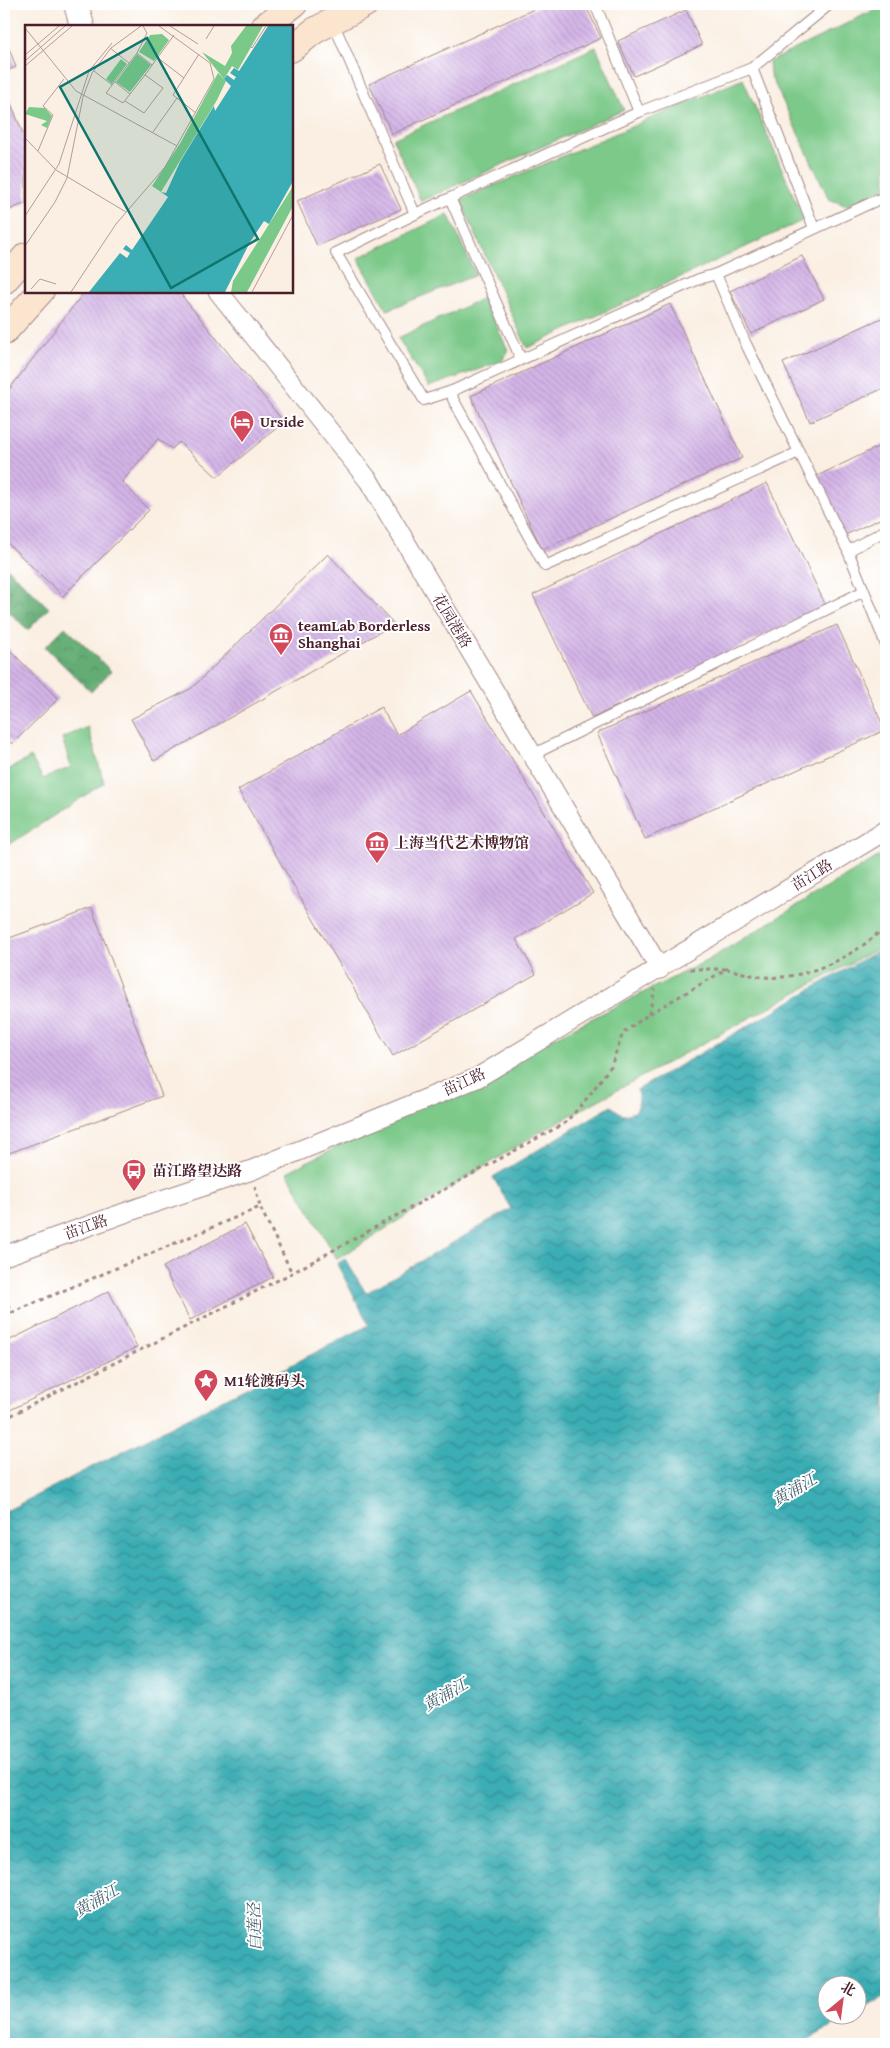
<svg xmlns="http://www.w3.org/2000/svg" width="890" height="2048" font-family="'Gentium Book Plus','Noto Serif SC',serif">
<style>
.grass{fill:#7bc989;stroke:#62745a}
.forest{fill:url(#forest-crowns);stroke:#576650}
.water{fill:url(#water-waves);stroke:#426670}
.building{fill:url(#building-back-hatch)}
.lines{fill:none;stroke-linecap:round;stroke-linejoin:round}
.service-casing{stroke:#a28786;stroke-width:12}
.minor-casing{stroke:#a28786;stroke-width:21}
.tertiary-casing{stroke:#a28786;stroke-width:26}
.secondary-casing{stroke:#a28786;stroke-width:28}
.path{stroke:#a28786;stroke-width:3;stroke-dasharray:4 4;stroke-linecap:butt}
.service{stroke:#fff;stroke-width:10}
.minor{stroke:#fff;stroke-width:19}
.tertiary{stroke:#fff;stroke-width:24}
.secondary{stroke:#fce5cf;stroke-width:26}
.labels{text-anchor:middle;stroke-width:4;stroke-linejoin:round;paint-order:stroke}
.poi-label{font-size:15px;font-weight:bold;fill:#4a1f2b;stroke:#fff;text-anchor:start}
.street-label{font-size:15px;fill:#4a1f2b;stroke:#fff}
.water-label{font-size:16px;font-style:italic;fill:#435f69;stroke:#fff}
.inset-road{fill:none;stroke:#b49c99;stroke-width:1}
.view{fill:#0f766e;fill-opacity:0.15;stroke:#0f766e;stroke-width:2.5}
.inset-edge{fill:none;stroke:#4a1f2b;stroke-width:2.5}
</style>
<defs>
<pattern id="forest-crowns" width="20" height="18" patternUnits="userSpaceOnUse" patternTransform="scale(1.25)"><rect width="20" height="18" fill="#64ad75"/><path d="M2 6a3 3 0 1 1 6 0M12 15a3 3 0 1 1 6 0" fill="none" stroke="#548c60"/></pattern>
<pattern id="water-waves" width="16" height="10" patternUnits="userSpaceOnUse" patternTransform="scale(1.25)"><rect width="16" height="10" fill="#3badb4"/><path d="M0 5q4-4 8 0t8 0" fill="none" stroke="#348c93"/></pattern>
<pattern id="building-back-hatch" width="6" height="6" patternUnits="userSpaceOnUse" patternTransform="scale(1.25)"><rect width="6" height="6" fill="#d3b4e7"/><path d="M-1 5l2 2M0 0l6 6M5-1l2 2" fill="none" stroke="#b79ac6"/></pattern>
</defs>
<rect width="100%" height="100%" fill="#fff"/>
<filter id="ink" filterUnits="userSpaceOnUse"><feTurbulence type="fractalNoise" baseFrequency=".02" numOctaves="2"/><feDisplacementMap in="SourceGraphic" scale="10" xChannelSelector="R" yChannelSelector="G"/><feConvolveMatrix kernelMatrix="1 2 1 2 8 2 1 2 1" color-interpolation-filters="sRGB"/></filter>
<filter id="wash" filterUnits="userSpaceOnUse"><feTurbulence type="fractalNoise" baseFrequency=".0096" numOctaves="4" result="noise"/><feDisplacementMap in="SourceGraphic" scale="20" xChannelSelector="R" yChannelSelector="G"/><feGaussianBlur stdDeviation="1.12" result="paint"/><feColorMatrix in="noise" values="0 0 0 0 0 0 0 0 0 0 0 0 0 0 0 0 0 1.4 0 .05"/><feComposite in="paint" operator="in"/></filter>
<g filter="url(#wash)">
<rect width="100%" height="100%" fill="#faefe2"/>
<g class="grass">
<polygon points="886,4 886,187 847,206 829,199 770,74 769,62"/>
<polygon points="596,47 624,110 421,201 393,139"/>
<polygon points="743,79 804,220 527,348 460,200"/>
<polygon points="448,214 476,275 387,310 358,258"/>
<polygon points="483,298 508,350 502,361 429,387 398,338"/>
<polygon points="88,727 104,783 10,844 4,837 4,772 31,757 43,779 71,767 62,738"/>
<polygon points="886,852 886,944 538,1133 337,1259 287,1172 708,960"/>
</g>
<g class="forest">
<polygon points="4,565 49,608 28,630 4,607"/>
<polygon points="65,627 111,671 91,692 45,647"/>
</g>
<polygon class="water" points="886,946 886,1996 858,2012 858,1986 828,1986 828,2016 851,2016 800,2044 4,2044 4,1512 369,1325 337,1264 345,1259 366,1293 511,1209 493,1177 611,1106 623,1115 635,1112 639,1101 637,1090"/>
<g id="blocks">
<g class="building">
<polygon points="545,4 585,4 601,38 392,134 369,84"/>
<polygon points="686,10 702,45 634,76 618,41"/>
<polygon points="4,35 16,67 4,72"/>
<polygon points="4,86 26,141 26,203 4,212"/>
<polygon points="380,164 401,209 317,246 297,201"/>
<polygon points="802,256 824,299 751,334 730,291"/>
<polygon points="85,291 178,291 284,422 217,477 179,442 172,449 158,439 122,482 149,510 63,596 4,540 4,396"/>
<polygon points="670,304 742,458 542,550 471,396"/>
<polygon points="886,316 886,387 810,422 783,363"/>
<polygon points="886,443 886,516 843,536 815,477"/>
<polygon points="767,483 826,606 592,718 533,595"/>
<polygon points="328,554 394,624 154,761 131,719 192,688"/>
<polygon points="837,625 885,730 645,839 597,733"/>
<polygon points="4,644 58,699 12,744 4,736"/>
<polygon points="471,691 593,893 516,939 536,974 393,1056 238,790 381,707 397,735"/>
<polygon points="92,908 162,1096 4,1155 4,940"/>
<polygon points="245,1224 273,1277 190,1320 163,1267"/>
<polygon points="109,1291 137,1347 4,1413 4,1343"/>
</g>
</g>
</g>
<g filter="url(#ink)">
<use href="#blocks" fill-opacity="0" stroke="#a28786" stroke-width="1"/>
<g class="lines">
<defs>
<g id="service">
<polyline points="595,4 639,112"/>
<polyline points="333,22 415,214"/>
<polyline points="752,68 830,4"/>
<polyline points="450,198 521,359"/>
<polyline points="814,228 752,68 639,112 415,214 336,253 424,400 452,391 699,279 716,274 886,196"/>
<polyline points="452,391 453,399 545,566 799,452 745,342 716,274"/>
<polyline points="799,452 848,551"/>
<polyline points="886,530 848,551 886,645"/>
<polyline points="532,755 864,591"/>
</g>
<g id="minor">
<polyline points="218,291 369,481 660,969"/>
<polyline points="4,1256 144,1206 252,1170 477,1078 886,830"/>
</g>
<polyline id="tertiary" points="76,4 82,26"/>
<g id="secondary">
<polyline points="265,26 294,4"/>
<polyline points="291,49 314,31 365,4"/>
<polyline points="4,281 26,256"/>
<polyline points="4,332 41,291"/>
</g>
</defs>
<use href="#service" class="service-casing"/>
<use href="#minor" class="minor-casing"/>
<use href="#tertiary" class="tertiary-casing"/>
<use href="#secondary" class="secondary-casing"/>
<g class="path">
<polyline points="690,969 727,969"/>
<polyline points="649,1014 655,989"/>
<polyline points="255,1186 260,1207"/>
<polyline points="4,1281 11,1313"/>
<polyline points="4,1316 260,1207 292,1273"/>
<path d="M 4,1419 L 292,1273 L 565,1123 L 584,1102 L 611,1066 L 623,1033 L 649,1014 L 727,969 C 740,972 753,976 765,977 C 804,981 861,954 886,925"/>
</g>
<use href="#service" class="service"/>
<use href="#minor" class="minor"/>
<use href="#tertiary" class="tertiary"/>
<use href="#secondary" class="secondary"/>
</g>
</g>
<defs>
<symbol id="hotel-pin" viewBox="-11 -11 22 30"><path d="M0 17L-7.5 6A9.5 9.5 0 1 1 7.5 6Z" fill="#d1495b" stroke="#fff"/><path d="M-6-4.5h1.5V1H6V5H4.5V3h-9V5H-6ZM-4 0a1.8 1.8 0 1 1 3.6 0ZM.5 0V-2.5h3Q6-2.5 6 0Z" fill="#fff"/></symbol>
<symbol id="museum-pin" viewBox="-11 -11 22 30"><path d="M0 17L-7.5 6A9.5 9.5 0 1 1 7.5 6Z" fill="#d1495b" stroke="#fff"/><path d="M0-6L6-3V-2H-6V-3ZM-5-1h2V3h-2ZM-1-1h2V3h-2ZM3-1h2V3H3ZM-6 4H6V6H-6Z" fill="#fff"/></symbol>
<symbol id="bus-pin" viewBox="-11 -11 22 30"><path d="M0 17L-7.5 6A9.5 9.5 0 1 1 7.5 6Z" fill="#d1495b" stroke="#fff"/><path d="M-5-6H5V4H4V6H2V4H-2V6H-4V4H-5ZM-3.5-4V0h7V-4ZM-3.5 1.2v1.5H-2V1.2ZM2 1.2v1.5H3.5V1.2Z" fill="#fff"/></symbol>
<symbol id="sight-pin" viewBox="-11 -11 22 30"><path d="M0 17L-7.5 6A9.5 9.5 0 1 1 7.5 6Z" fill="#d1495b" stroke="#fff"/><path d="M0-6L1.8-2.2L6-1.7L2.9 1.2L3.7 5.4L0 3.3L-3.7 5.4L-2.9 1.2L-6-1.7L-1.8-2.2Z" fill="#fff"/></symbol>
</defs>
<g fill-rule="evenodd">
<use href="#hotel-pin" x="228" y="408" width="28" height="38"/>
<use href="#museum-pin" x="267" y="621" width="28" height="38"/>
<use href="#museum-pin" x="363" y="829" width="28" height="38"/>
<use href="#bus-pin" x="120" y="1157" width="28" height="38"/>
<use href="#sight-pin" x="192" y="1367" width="28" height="38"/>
</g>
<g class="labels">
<g class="poi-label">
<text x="260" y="427">Urside</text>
<text x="298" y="631">teamLab Borderless<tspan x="298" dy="17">Shanghai</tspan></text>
<text x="394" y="848">上海当代艺术博物馆</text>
<text x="152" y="1176">苗江路望达路</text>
<text x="224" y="1386">M1轮渡码头</text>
</g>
<g class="street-label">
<text transform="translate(452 621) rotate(59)" y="5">花园港路</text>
<text transform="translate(812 875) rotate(-32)" y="5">苗江路</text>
<text transform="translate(464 1082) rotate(-25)" y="5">苗江路</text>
<text transform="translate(86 1227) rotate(-20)" y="5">苗江路</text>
</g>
<g class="water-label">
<text transform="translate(794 1489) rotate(-30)" y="6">黄浦江</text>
<text transform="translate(445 1694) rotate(-30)" y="6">黄浦江</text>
<text transform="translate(96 1900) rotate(-30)" y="6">黄浦江</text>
<text transform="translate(254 1927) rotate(-92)" y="6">白莲泾</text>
</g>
</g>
<g transform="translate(25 25)">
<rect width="268" height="268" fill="#faefe2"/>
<path d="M 137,9 L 144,15 L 129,36 L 114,27 L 125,10 ZM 112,29 L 126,40 L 105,67 L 91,57 ZM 96,34 L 102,39 L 87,59 L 81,54 ZM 193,48 L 201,56 L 192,75 L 136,167 L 127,161 L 156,117 Z" fill="#7bc989"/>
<path d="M 221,1 L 238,1 L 213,45 L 207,41 L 199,54 L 177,27 L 200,41 L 207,28 L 206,21 ZM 267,163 L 267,183 L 222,267 L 206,267 L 208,256 Z" fill="#7bc989"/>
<path d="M 4,82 L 20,83 L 27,91 L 22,103 L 16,100 L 22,96 L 0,89 Z" fill="#7bc989"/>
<path d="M 243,1 L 267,1 L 267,158 L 244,199 L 239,196 L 225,217 L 200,267 L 64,267 L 95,228 L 102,233 L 105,228 L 98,224 L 101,220 L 107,225 L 143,172 L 136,167 L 141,168 L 155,137 L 187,84 L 189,81 L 190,86 L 206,61 L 199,54 L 202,50 L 209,55 L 211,52 L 205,48 L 209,43 L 214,46 Z" fill="#3badb4"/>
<path class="inset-road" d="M 145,1 L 173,19M 0,3 L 51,66 L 152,121M 181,14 L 189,1M 224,20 L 227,23 L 241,1M 85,23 L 104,38M 112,28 L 122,8 L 118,1M 0,30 L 34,1M 133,33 L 159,53M 0,36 L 40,1M 127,40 L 112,28 L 81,68 L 98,78 L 120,50 L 149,10M 0,41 L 47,1M 69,46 L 87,60M 90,57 L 105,69M 100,76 L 119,88 L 138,63 L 120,50M 171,88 L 148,70 L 174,29M 128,107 L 152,73M 0,113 L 31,145 L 101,187M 13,126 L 28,90 L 18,81 L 39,54M 0,191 L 34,139 L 64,46 L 87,18M 0,221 L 30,177 L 42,153 L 58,72 L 67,48 L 86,23 L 116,1M 6,264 L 15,254 L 31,259M 46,267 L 91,199 L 140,142 L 189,54 L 185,38 L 134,1M 227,267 L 268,190"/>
<path class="view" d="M 122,13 L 233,214 L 146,263 L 35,62 Z"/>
<rect width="268" height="268" class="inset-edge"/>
</g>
<rect width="890" height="2048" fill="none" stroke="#fff" stroke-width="20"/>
<g transform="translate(842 2000) rotate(29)"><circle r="24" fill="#ffffff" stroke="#b7a5aa"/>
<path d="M0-4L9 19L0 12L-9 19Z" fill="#d1495b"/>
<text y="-8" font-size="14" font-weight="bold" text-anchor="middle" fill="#4a1f2b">北</text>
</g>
</svg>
